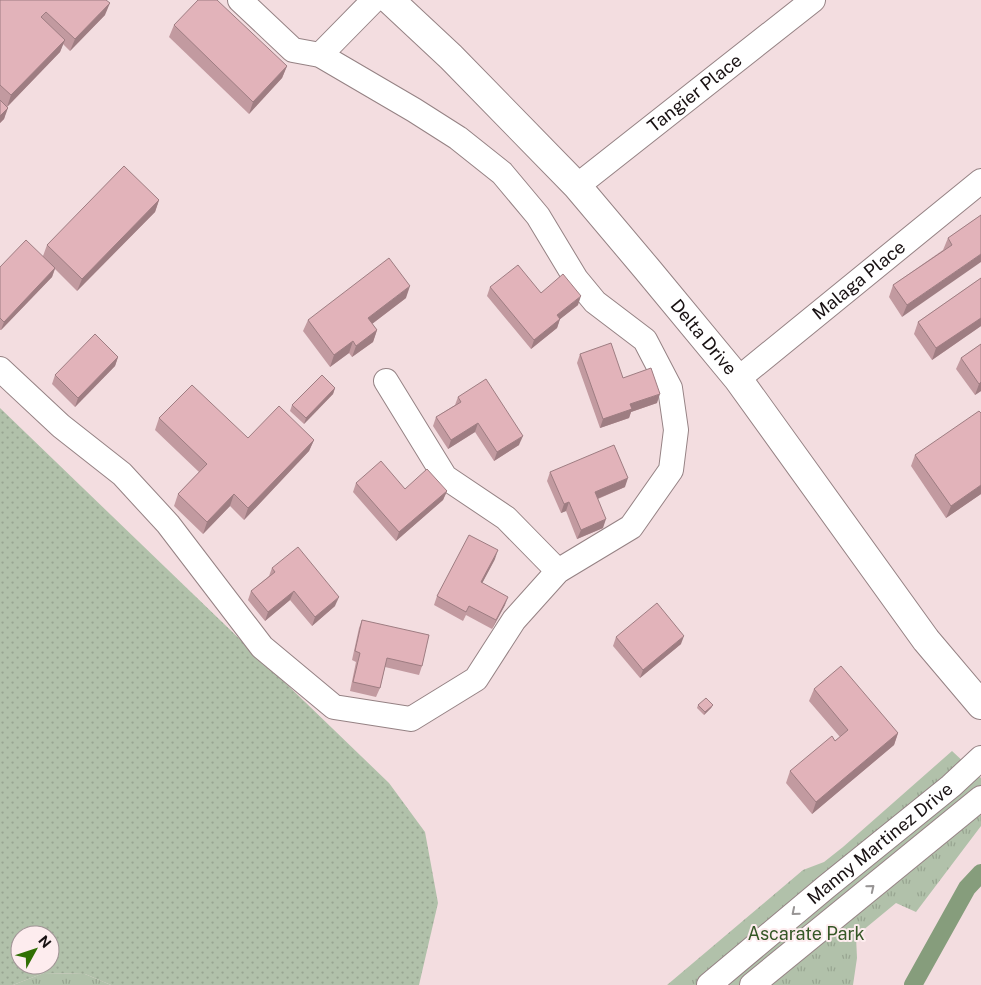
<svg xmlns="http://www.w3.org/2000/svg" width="981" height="985" font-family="'Public Sans',sans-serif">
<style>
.grass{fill:url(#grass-dots);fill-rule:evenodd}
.park{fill:url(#park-tufts)}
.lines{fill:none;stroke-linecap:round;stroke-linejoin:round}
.canal{stroke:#869d7c;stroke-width:18}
.minor-casing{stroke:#958284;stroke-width:26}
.major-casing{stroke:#958284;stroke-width:30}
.minor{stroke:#fff;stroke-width:24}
.major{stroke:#fff;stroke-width:28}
.wall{fill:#c29aa0}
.shaded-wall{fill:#9e7d82}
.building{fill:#e2b3ba;stroke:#9e7d82}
.oneway{stroke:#979494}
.labels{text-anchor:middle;stroke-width:4;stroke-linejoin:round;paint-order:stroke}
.street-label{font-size:18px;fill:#181112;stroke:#fdecee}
.park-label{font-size:18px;fill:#355726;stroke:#fdecee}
</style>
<defs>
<pattern id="grass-dots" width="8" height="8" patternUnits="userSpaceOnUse" patternTransform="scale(1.25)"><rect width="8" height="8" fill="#b1c1aa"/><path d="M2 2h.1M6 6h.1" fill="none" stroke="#98a591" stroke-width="1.8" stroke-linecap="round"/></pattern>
<pattern id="park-tufts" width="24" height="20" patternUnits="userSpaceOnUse" patternTransform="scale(1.25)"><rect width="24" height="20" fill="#b1c1aa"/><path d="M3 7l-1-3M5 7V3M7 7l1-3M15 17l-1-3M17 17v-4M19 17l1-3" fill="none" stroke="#98a591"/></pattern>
</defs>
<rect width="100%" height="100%" fill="#f3dde0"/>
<path class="grass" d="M 0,408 L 389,783 L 425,832 L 438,903 L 419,985 L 111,985 L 85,974 L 44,973 L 13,985 L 0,985 ZM 20,935 L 50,935 L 50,965 L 20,965 Z"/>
<g class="park">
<polygon points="952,751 981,778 981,826 916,912 896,903 856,936 857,958 853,985 667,985 803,870 824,862 843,847"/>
<polygon points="44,973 85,974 111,985 13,985"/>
</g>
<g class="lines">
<polyline class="canal" points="913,985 967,888 981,873"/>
<defs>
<g id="minor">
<polyline points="320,55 374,0"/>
<path id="s1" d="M 577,186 L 813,0"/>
<polyline points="0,369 61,426 122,474 168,524 262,647 334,707 411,719 476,679 514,620 558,571 631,527 671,470 676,430 670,388 645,340 595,302 576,279 538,216 502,173 458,138 414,110 320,55 293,50 240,0"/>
<path id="s2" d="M 738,379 L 981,181"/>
<polyline points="386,381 445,477 506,518 558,571"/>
<path id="s3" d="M 709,985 L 826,887 L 951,786 L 981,758"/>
<polyline points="752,985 981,798"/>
</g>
<g id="major">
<path id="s4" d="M 390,0 L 451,57 L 577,186 L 647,269 L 738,379 L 926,640 L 981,705"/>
</g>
</defs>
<use href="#minor" class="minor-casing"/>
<use href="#major" class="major-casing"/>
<use href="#minor" class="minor"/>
<use href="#major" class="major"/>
</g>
<g class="wall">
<polygon points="0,0 105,15 70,51 63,44 60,52 7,107 4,119 0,123"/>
<polygon points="174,25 287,66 282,78 249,114 169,37"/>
<polygon points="159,200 155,212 77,291 55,269 52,277 1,330 0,330 0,267 43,256 47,245"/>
<polygon points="981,215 902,317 889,297 893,285 943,250 948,238"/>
<polygon points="981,278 981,326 932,360 914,334 918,322"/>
<polygon points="490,287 541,293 578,305 560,319 557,328 531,349 487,296"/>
<polygon points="406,298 372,324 377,330 373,342 352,357 349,353 330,367 303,331 308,320"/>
<polygon points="981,344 981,391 975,395 956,369 961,358"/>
<polygon points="580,354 623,378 657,403 631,412 629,418 600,428 577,363"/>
<polygon points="118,357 115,366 75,407 52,384 55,375"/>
<polygon points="335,388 333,394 304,424 290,411 292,405"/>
<polygon points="458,397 519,445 494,461 475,432 448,449 433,426 436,417 455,405"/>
<polygon points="159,418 248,438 314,440 309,451 244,520 230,506 203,534 174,506 178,494 199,472 155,430"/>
<polygon points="915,455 981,494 946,518 911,466"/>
<polygon points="550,472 625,487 598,499 603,528 577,539 566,511 561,513 547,481"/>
<polygon points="356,483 405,489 447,491 443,500 396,541 353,492"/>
<polygon points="495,559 482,583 505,605 492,629 466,615 463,621 434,605 437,596"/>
<polygon points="272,568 335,606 312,626 290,600 265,621 248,600 251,591 269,576"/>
<polygon points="362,620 422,666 419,675 385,667 380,688 376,697 350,691 356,662 352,660 359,628"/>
<polygon points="616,637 681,644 640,678 613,646"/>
<polygon points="814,689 898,733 894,745 812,814 786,783 790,771 840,737 809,701"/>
<polygon points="698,705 713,705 711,708 704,715 697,708"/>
</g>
<g class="shaded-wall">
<polygon points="110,3 105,15 70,51 75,39"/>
<polygon points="65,40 60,52 7,107 11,95"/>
<polygon points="287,66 282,78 249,114 253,102"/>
<polygon points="8,108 4,119 0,123 0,116"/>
<polygon points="159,200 155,212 77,291 82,279"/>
<polygon points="981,254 981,262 902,317 907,305"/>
<polygon points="55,268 52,277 1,330 4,322"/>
<polygon points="410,286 406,298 364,330 368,318"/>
<polygon points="581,296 578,305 554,324 557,315"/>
<polygon points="981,318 981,326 932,360 936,348"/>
<polygon points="560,319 557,328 531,349 534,340"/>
<polygon points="377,330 373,342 352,357 356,346"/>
<polygon points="353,341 349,353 330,367 334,355"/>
<polygon points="118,357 115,366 75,407 78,398"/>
<polygon points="981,382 981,391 975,395 979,384"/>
<polygon points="335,388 333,394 304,424 306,418"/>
<polygon points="660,394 657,403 631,412 629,418 600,428 603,419 630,404"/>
<polygon points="478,423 475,432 448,449 451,440"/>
<polygon points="523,436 519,445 494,461 497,452"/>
<polygon points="314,440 309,451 244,520 248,508"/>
<polygon points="628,478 625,487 592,501 595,492"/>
<polygon points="981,485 981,494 946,518 951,506"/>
<polygon points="447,491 443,500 396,541 399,532"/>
<polygon points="234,494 230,506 203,534 207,522"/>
<polygon points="569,502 566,511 561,513 564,504"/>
<polygon points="606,519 603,528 577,539 581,530"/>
<polygon points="498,550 495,559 478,591 481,582"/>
<polygon points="294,591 290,600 265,621 268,612"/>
<polygon points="339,597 335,606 312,626 315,617"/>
<polygon points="508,597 505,605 492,629 496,620"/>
<polygon points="684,636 681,644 640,678 643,670"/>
<polygon points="713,705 711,708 704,715 705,712"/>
<polygon points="898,733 894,745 812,814 816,802"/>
</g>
<g class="building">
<polygon points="0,0 106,0 110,3 75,39 46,12 41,17 65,40 11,95 0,85"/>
<polygon points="198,0 217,0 287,66 253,102 174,25"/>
<polygon points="0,100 8,108 0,116"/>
<polygon points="124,166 159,200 82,279 47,245"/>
<polygon points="981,215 981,254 907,305 893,285 952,245 948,238"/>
<polygon points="26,240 55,268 4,322 0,318 0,267"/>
<polygon points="389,258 410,286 368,318 377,330 356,346 353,341 334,355 308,320"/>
<polygon points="518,265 541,293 563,274 581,296 557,315 560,319 534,340 490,287"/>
<polygon points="981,278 981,318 936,348 918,322"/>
<polygon points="95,334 118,357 78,398 55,375"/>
<polygon points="611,343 623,378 651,368 660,394 630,404 632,409 603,419 580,354"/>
<polygon points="981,344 981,382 979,384 961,358"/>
<polygon points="322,375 335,388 306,418 292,405"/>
<polygon points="486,379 523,436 497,452 478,423 451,440 436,417 461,402 458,397"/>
<polygon points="192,385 248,438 279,406 314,440 248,508 234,494 207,522 178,494 207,464 159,418"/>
<polygon points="979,411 981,413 981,485 951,506 915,455"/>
<polygon points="614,445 628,478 595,492 606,519 581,530 569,502 564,504 550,472"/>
<polygon points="381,461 405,489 427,469 447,491 399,532 356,483"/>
<polygon points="469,535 498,550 481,582 508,597 496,620 469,606 466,612 437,596"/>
<polygon points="298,547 339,597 315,617 294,591 268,612 251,591 275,572 272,568"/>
<polygon points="657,603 684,636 643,670 616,637"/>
<polygon points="362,620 429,635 422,666 387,658 380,688 353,682 360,653 355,651"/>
<polygon points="841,666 898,733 816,802 790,771 832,736 835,741 848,730 814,689"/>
<polygon points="706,698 713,705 705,712 698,705"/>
</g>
<defs><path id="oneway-chevron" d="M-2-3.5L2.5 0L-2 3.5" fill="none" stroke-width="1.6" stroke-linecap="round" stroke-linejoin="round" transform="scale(1.25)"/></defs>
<g class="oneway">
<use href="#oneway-chevron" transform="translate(871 888) rotate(-39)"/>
<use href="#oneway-chevron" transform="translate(795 912) rotate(140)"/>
</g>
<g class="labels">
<g class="street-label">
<text dy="6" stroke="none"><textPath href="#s1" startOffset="150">Tangier Place</textPath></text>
<text dy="6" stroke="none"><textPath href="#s2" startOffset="156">Malaga Place</textPath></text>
<text dy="6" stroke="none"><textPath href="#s4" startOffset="461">Delta Drive</textPath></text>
<text dy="6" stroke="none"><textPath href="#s3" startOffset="222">Manny Martinez Drive</textPath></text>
</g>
<g class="park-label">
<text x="806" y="940">Ascarate Park</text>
</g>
</g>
<g transform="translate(35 950) rotate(50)"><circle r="24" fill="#fdecee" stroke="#a19496"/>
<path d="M0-4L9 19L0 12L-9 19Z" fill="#306f03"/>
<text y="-8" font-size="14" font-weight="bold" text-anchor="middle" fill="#181112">N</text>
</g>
</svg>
